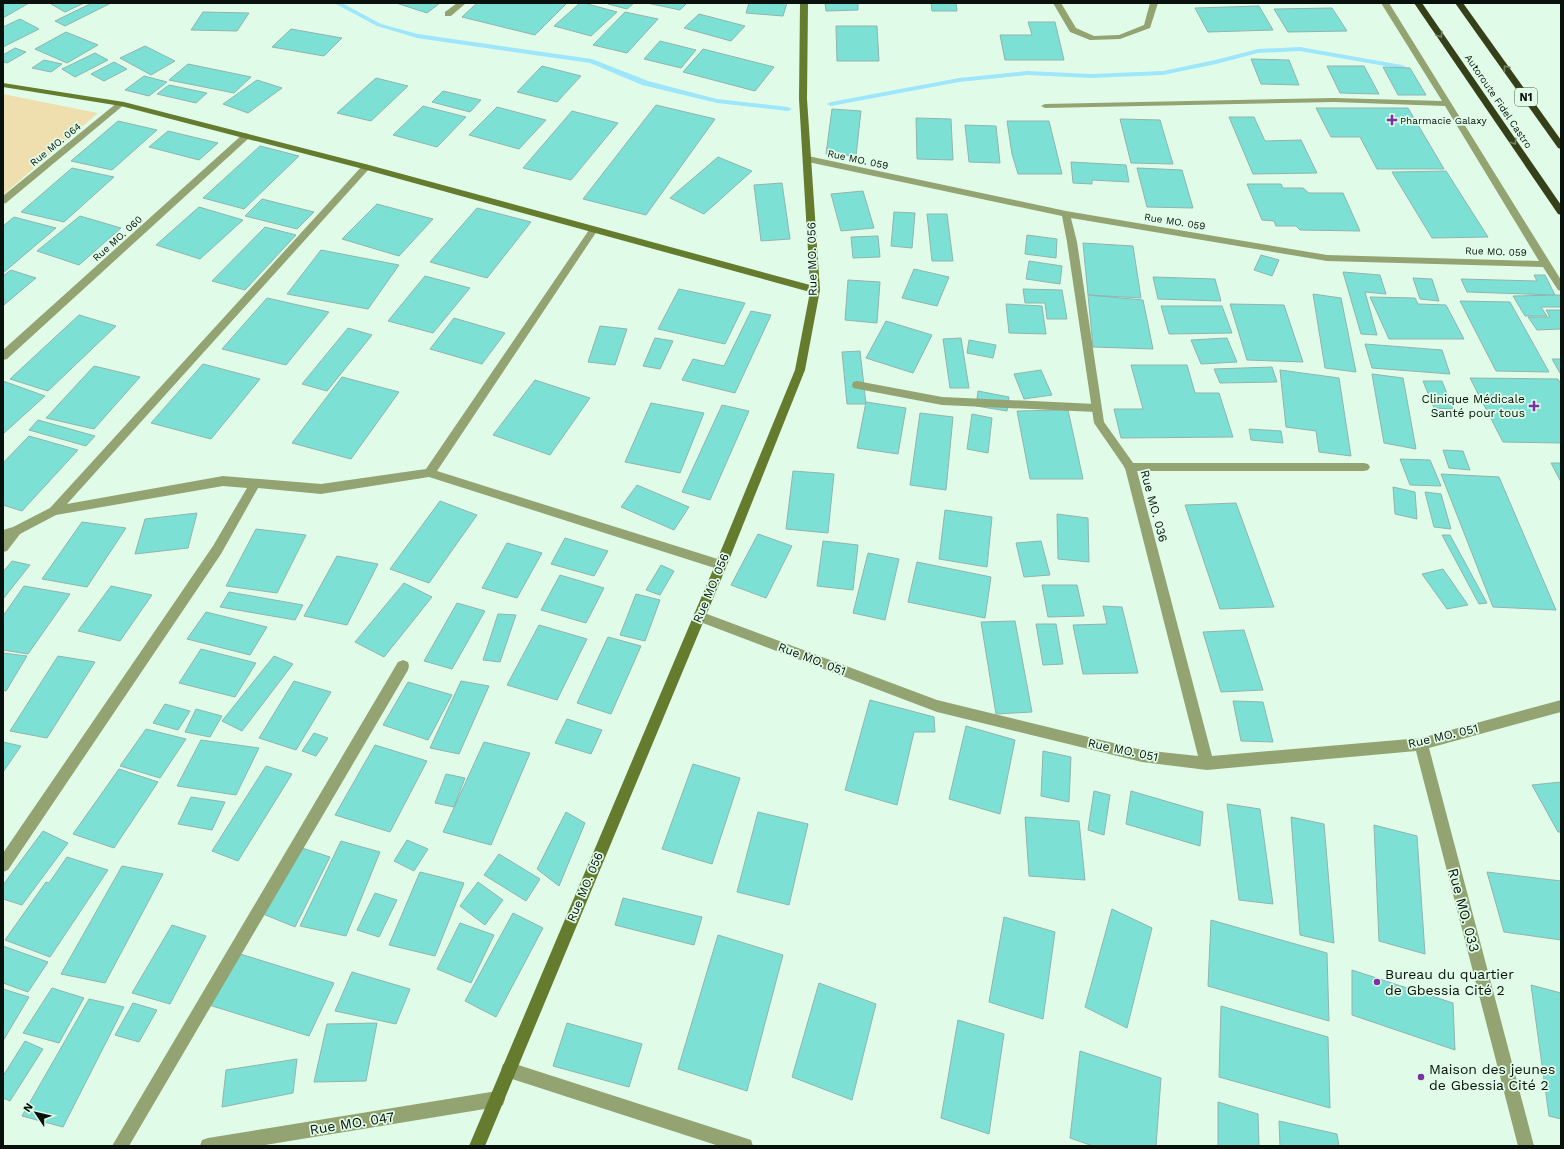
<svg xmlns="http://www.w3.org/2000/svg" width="1564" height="1149" font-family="'Work Sans',sans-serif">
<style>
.green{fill:#efdfaf}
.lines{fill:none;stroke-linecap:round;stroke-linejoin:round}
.stream{fill:#9ee6fb;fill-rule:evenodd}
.building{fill:#7ce0d5;stroke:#90b4af}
.lane{fill:#93a372;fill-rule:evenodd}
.street{fill:#93a372;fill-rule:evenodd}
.secondary{fill:#657b2e;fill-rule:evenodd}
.highway{fill:#354019;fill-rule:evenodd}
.oneway{stroke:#718261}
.poi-dot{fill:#7d31a2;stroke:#e0fce8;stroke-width:1.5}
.labels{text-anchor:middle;stroke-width:3.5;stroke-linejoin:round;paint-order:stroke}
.far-street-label{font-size:10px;fill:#08110b;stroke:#e0fce8}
.far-poi-label{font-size:10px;fill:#08110b;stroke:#e0fce8;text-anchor:start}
.shield{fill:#e0fce8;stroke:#49584d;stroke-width:1}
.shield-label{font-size:11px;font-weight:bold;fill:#08110b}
.street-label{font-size:12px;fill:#08110b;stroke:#e0fce8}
.poi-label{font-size:12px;fill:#08110b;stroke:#e0fce8;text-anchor:end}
.near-street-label{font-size:14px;fill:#08110b;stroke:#e0fce8}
.near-poi-label{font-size:14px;fill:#08110b;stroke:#e0fce8;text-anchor:start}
</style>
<rect width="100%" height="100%" fill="#e0fce8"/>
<polygon class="green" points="3,94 98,113 4,194 3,194"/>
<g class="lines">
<g class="stream">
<polygon points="334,3 342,3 381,24 418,34 592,59 648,81 717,99 788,107 792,109 788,111 717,103 642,85 590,63 417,38 377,26"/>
<polygon points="1300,47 1402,65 1406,67 1402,69 1300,51 1258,53 1216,64 1163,75 1091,78 1027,75 959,82 831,106 827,104 831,102 959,78 1027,71 1091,74 1163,71 1215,60 1258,49"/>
</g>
</g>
<g class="building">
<polygon points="3,3 29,3 3,18"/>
<polygon points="54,3 84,3 65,12 51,4"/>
<polygon points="92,3 111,3 65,26 55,21"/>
<polygon points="396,3 440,3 427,13"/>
<polygon points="477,3 567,3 535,35 462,17"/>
<polygon points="580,3 584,3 617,12 591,36 554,26"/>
<polygon points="609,3 634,3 627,9 608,4"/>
<polygon points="647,3 687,3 680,10"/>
<polygon points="749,3 787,3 783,16 746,13"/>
<polygon points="825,3 858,3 858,10 826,11"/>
<polygon points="931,3 956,3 957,11 932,11"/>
<polygon points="1259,6 1273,30 1208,32 1195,8"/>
<polygon points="1332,8 1347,31 1288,32 1274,9"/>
<polygon points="203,12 249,13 237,31 191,30"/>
<polygon points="625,12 658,19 627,53 593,45"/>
<polygon points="699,14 745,26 731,41 684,28"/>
<polygon points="20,19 39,29 3,47 3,27"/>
<polygon points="1028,22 1055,22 1064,60 1005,60 1000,35 1032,35"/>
<polygon points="836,26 877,26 879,61 837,61"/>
<polygon points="291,29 342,38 324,56 272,47"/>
<polygon points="66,32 98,45 67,63 35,49"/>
<polygon points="660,41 696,50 681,68 644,59"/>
<polygon points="145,46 175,61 151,75 120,58"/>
<polygon points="15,48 26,52 7,63 3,62 3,55"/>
<polygon points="703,49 774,67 755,91 683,72"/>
<polygon points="95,53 108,60 75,77 62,69"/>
<polygon points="1251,59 1289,60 1299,85 1261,84"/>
<polygon points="44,60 62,64 51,72 32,68"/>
<polygon points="114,62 127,69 104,81 91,74"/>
<polygon points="188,64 251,77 234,93 169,80"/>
<polygon points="542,66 581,76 557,102 517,92"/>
<polygon points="1327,66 1364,66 1379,94 1340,93"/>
<polygon points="1383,67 1410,68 1426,95 1398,95"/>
<polygon points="144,76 167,82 149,96 125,90"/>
<polygon points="376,78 408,86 371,121 337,113"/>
<polygon points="257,80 282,88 248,113 223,104"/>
<polygon points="169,85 207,93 196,103 157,94"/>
<polygon points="443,91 481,100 470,112 432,102"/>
<polygon points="656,105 715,119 646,215 583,199"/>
<polygon points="423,106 466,117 437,147 393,135"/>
<polygon points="497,107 546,120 519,149 469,135"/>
<polygon points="1316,108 1408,108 1444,169 1377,169 1360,137 1331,137"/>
<polygon points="832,109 861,111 856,156 826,154"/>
<polygon points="572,111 618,123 571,180 523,168"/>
<polygon points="1229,117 1254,117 1265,141 1301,140 1317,173 1253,174"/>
<polygon points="916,118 951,119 953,160 917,159"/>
<polygon points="1120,119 1160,120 1173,164 1131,163"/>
<polygon points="118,121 157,130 112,170 71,161"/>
<polygon points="1007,121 1049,121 1062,174 1018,174 1012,154"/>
<polygon points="965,125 996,126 1000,163 969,162"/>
<polygon points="168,131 218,143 199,160 149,147"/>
<polygon points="260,146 299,156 244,209 203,198"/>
<polygon points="718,157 752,171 704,214 670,198"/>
<polygon points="1071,162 1126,165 1129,182 1092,180 1092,184 1073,183"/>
<polygon points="72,168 114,177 64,222 21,212"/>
<polygon points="1137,168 1182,170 1193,208 1147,207"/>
<polygon points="1446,171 1488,237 1432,238 1392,172"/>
<polygon points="782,183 790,239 761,241 754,185"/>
<polygon points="1247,184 1281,184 1283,188 1303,188 1309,193 1343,193 1360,231 1300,230 1296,226 1276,226 1274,221 1262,220"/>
<polygon points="863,191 874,228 841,231 831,194"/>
<polygon points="262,199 314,212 297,229 245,216"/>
<polygon points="377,204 433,219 399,256 342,239"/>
<polygon points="199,207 243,220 200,259 156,245"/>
<polygon points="477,208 531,222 487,278 430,262"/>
<polygon points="894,212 915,213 912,248 891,246"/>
<polygon points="927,214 947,214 953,261 932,261"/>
<polygon points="80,216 121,228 79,265 37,251"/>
<polygon points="14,217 56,228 3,273 3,226"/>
<polygon points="265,227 296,235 245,290 212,281"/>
<polygon points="1027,235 1057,239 1056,258 1025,254"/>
<polygon points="878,236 880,257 853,258 851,237"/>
<polygon points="1083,243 1133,246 1141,298 1088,295"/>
<polygon points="321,250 399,265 368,309 287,294"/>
<polygon points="1261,255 1279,260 1272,276 1254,270"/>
<polygon points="1029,261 1062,266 1060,284 1026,279"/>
<polygon points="914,269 949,277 937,306 902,298"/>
<polygon points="11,270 36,278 4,305 3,276"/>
<polygon points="1343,272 1380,275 1386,294 1365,292 1377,335 1361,334"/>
<polygon points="1534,275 1545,275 1555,295 1467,292 1461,279 1537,281"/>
<polygon points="425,276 470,288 433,333 388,321"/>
<polygon points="1153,277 1215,279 1221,301 1158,299"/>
<polygon points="1413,278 1432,279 1439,301 1420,299"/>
<polygon points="848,280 880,282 877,323 845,320"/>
<polygon points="679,289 745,303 725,344 658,329"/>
<polygon points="1023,289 1062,290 1067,319 1047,319 1045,303 1025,303"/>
<polygon points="1313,294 1341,298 1356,372 1325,368"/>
<polygon points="1088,295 1143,300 1153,349 1093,347"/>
<polygon points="1561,295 1561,307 1541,307 1547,316 1525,316 1513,296"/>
<polygon points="1370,297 1415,298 1418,304 1446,305 1464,339 1389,339"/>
<polygon points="267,298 329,312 286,365 222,349"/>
<polygon points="1460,301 1510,302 1549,372 1496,371"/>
<polygon points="1006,304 1042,306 1046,334 1009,333"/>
<polygon points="1230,304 1284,305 1303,362 1247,360"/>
<polygon points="1161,306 1222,306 1232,333 1169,334"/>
<polygon points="1546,310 1561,310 1561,329 1537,330 1528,317 1550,317"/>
<polygon points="751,311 771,315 735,393 682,380 693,359 724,366"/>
<polygon points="79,315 116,326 48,391 10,379"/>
<polygon points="454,318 505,333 482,364 430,349"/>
<polygon points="886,321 932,335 913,373 866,358"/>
<polygon points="600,326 627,329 615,365 588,362"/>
<polygon points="348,328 372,335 327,391 302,384"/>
<polygon points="655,338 673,341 660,369 643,366"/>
<polygon points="961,338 969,388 950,388 943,339"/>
<polygon points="1227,338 1237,362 1201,364 1191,340"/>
<polygon points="969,340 996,345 993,358 967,353"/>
<polygon points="1365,344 1442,350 1450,374 1372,368"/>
<polygon points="860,351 866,404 847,404 842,352"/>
<polygon points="1552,359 1561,359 1561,373 1560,373"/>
<polygon points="203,364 260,379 211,439 151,423"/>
<polygon points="1131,365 1187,365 1195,393 1219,393 1233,437 1121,438 1114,409 1143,409"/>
<polygon points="94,366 140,377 94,429 46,418"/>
<polygon points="1272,367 1277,382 1220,383 1214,369"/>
<polygon points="1041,370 1052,395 1024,399 1014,374"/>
<polygon points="1280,370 1339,378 1351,456 1319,452 1316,431 1286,427"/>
<polygon points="1372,374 1403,378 1416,449 1384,443"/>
<polygon points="342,377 399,392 351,459 292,443"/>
<polygon points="1470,378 1558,379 1561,384 1561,443 1503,442"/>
<polygon points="535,380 590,398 550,455 493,435"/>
<polygon points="3,381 45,396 3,434"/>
<polygon points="1423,381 1442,381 1453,409 1434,408"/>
<polygon points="978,391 1009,397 1007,411 976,406"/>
<polygon points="866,402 906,408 898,454 857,448"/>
<polygon points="651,403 704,413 680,473 625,462"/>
<polygon points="722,405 749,411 710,500 682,492"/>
<polygon points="1068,410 1083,479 1030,479 1017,411"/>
<polygon points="920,413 953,417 946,490 910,485"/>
<polygon points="972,414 992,418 988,453 967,449"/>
<polygon points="38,420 95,436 86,446 29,430"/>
<polygon points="1249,429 1281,431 1283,443 1251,440"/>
<polygon points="29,436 78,450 22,511 3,505 3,463"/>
<polygon points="1443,450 1463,451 1470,470 1449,468"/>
<polygon points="1400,459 1430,460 1441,486 1410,485"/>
<polygon points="1551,463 1561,463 1561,482"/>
<polygon points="793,471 834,474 828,533 786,529"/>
<polygon points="1441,474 1499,477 1556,610 1493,607"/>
<polygon points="637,485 689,507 674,530 621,507"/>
<polygon points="1393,487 1415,492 1417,519 1395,514"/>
<polygon points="1425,492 1441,494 1451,529 1434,527"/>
<polygon points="440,501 477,515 429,583 390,569"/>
<polygon points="1236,503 1274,607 1220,609 1185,505"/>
<polygon points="945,510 992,517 987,567 939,559"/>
<polygon points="197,513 188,548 135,554 145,519"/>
<polygon points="1057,514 1088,518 1089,562 1058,559"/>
<polygon points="82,522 126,528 87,587 42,579"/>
<polygon points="256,529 306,535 277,593 226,586"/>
<polygon points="758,534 792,546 766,598 731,585"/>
<polygon points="1442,535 1450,535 1487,603 1479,604"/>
<polygon points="565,538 608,551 594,576 551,564"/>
<polygon points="823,541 858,545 853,590 817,586"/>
<polygon points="1041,541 1050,575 1024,577 1016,543"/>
<polygon points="507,543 542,553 517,598 482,588"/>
<polygon points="868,553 899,559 885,620 853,613"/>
<polygon points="337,556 378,564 347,625 304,616"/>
<polygon points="12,561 30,565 3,599 3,572"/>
<polygon points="917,562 991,577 985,618 908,602"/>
<polygon points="661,565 674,571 660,595 646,590"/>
<polygon points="1443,569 1468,605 1447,609 1422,574"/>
<polygon points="560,575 604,588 586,623 541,610"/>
<polygon points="404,583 432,597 384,657 355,642"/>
<polygon points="1042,585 1077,585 1084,616 1048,617"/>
<polygon points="24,586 70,594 28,654 3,650 3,616"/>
<polygon points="111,586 152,595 120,641 78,631"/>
<polygon points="229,592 303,605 295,620 220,607"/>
<polygon points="636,594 660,600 645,641 620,635"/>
<polygon points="457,603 485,611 452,669 424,661"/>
<polygon points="1103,606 1122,607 1138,673 1083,674 1073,625 1107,624"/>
<polygon points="206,612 267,627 250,655 187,639"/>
<polygon points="498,614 516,615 500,662 483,660"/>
<polygon points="1015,621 1032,712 996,714 981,622"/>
<polygon points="1036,624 1056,624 1063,664 1043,665"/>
<polygon points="539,625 587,639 557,700 507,685"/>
<polygon points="1244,630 1263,690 1221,692 1203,632"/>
<polygon points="608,637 641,646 611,714 577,703"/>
<polygon points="201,649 256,663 235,697 179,683"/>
<polygon points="3,653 27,656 6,691 3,690"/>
<polygon points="58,656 95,662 47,738 10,731"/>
<polygon points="274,656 293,664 242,731 222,721"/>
<polygon points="294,681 331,692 296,750 259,738"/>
<polygon points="461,681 489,686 459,754 430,748"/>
<polygon points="408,682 452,695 428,740 383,725"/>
<polygon points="870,700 934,717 935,732 914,732 897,805 845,790"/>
<polygon points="1233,701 1263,702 1273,742 1241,741"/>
<polygon points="165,704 190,711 178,730 153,723"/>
<polygon points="196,709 222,716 210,737 185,732"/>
<polygon points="567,719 602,730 591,754 555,743"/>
<polygon points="966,726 1015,740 1000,814 949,799"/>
<polygon points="146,729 186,739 160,778 120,766"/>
<polygon points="314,733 328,738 316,756 302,751"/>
<polygon points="201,740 259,748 236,795 177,786"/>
<polygon points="3,742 21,746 3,772"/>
<polygon points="484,742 530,753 491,845 443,832"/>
<polygon points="375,745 427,761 390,832 335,815"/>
<polygon points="1043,751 1071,757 1069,802 1041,796"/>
<polygon points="693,764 740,778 712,864 662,849"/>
<polygon points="266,766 292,774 238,861 212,851"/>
<polygon points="119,769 158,782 114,848 73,834"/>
<polygon points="446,774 465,778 454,807 435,803"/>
<polygon points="1561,782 1561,832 1558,832 1532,785"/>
<polygon points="1094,791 1110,795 1104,835 1088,830"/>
<polygon points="1131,791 1203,812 1200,846 1126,824"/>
<polygon points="191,797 225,802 212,830 178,824"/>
<polygon points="1227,804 1260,809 1273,904 1239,900"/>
<polygon points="566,812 585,823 559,886 537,869"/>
<polygon points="758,812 808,824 789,905 737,892"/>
<polygon points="1025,817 1079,821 1085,880 1029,876"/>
<polygon points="1291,817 1324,824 1334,943 1300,935"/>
<polygon points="1374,825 1417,836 1425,954 1379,941"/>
<polygon points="43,831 68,843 22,905 3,899 3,885"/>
<polygon points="407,840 428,849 414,871 394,861"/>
<polygon points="341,841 380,852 346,936 300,926"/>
<polygon points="302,848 330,857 295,927 263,914"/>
<polygon points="499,854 540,879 526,901 484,875"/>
<polygon points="67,857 108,870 50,957 5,940 46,882 49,883"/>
<polygon points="122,866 163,874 105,983 61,974"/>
<polygon points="420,872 464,883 435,956 389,945"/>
<polygon points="1487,872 1561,881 1561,940 1504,932"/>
<polygon points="478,882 503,900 485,925 460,906"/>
<polygon points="375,893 397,900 379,937 357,930"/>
<polygon points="623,898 702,917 694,945 615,925"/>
<polygon points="1112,909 1152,928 1127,1028 1085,1007"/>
<polygon points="513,913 543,928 496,1017 465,1001"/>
<polygon points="1004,917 1055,932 1043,1019 989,1002"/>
<polygon points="1211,920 1327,953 1329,1021 1208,986"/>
<polygon points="460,923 494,935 471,983 437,969"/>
<polygon points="172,925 206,936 170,1004 132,993"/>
<polygon points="718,935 783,955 747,1091 678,1069"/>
<polygon points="3,946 48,962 28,992 3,983"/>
<polygon points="237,953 334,983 309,1036 209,1005"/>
<polygon points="1352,970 1453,1003 1455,1050 1352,1015"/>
<polygon points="352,972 410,989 396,1024 335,1011"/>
<polygon points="819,983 876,1004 852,1100 792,1077"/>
<polygon points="1531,985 1561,993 1561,1119 1549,1116"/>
<polygon points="52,988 84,998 59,1043 23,1033"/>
<polygon points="3,989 29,997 3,1041"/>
<polygon points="89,999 124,1007 63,1127 22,1116"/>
<polygon points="133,1003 157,1010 139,1042 115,1035"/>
<polygon points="1221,1006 1328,1037 1330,1108 1219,1077"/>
<polygon points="958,1020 1004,1034 989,1134 941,1118"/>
<polygon points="377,1023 366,1081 314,1082 327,1024"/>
<polygon points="567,1023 642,1044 629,1087 553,1066"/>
<polygon points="25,1041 43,1049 10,1101 3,1098 3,1076"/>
<polygon points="1080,1051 1161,1078 1156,1146 1093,1146 1070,1138"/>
<polygon points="297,1059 293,1093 222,1107 226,1070"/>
<polygon points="1218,1102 1258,1114 1259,1146 1218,1146"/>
<polygon points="1279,1121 1337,1134 1339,1146 1280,1146"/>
</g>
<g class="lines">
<g class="lane">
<polygon points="857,381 942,397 1096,404 1100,405 1101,408 1100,411 1096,412 942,405 853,388 852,385 853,382"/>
<polygon points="1130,463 1364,463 1368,464 1370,467 1368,470 1364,471 1130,471 1126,470 1124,467 1126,464"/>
<polygon points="509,1062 745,1138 751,1140 753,1146 719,1146 509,1078 503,1076 501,1070 503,1064"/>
</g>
<g class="street">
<polygon points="457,3 466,3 451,16 445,16 445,12"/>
<polygon points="1053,3 1061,3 1076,28 1094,36 1119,35 1144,25 1150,3 1158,3 1150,28 1120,39 1090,40 1070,32"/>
<polygon points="1381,3 1389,3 1561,280 1561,291 1558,290 1543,267 1327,261 1071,218 1077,242 1104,422 1136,467 1212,756 1421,738 1561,700 1561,712 1429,748 1534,1146 1518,1146 1416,751 1207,770 1142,762 937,712 695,620 693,616 695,612 699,611 937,700 1142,750 1198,756 1125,468 1094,423 1067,242 1062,216 808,162 804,159 808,156 1066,211 1327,255 1539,261 1445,106 1334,102 1045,108 1041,106 1045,104 1334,98 1442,101"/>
<polygon points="118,102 121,102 125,104 6,203 3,204 3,196"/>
<polygon points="246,133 250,136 249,138 7,359 3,360 3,350 243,134"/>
<polygon points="366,164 370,167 369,169 67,504 223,476 321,484 426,469 591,227 597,227 599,229 597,231 437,471 721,560 725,561 727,565 725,569 721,570 429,477 321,494 258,488 221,554 8,870 3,872 3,853 213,546 247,488 223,486 56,515 20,534 7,551 3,552 3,530 13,527 50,508 363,165"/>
<polygon points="403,660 408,662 409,666 408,670 129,1146 112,1146 398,662"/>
<polygon points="497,1091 503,1093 505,1099 503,1105 497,1107 259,1146 200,1146 202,1140 208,1138"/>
</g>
<polygon class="secondary" points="800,3 808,3 807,99 820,290 805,370 727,565 485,1146 469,1146 715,565 795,370 810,292 363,169 121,106 3,87 3,83 124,102 369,165 810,285 799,99"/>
<g class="highway">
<polygon points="1414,3 1422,3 1561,205 1561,215 1558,214"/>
<polygon points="1455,3 1463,3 1561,140 1561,149 1558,148"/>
</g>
</g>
<defs><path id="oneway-chevron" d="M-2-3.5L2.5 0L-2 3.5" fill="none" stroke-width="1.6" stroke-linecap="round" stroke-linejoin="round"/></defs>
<g class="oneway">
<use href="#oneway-chevron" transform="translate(1440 35) rotate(56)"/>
<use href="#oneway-chevron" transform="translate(1506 68) rotate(-126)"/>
<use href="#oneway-chevron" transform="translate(1514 142) rotate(56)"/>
</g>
<g class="poi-dot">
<path d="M1390 114h4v4h4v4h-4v4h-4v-4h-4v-4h4z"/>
<path d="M1532 400h4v4h4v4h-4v4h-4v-4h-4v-4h4z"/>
<circle cx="1377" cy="982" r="4"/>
<circle cx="1421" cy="1077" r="4"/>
</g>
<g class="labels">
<g class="far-street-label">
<text transform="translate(1499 101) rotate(56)" y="4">Autoroute Fidel Castro</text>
<text transform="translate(55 144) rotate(-39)" y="4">Rue MO. 064</text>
<text transform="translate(858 159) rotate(12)" y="4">Rue MO. 059</text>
<text transform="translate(1175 221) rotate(9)" y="4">Rue MO. 059</text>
<text transform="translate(117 238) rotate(-42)" y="4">Rue MO. 060</text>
<text transform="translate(1496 251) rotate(2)" y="4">Rue MO. 059</text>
</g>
<g class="far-poi-label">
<text x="1400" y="124">Pharmacie Galaxy</text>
</g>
<rect class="shield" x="1515" y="88" width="22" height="18" rx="3"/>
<g class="shield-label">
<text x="1526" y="101">N1</text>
</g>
<g class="street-label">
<text transform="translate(812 259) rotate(-91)" y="4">Rue MO. 056</text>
<text transform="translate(1154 506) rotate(75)" y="4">Rue MO. 036</text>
<text transform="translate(711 588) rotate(-67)" y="4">Rue MO. 056</text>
<text transform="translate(812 659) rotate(21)" y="4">Rue MO. 051</text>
<text transform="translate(1443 736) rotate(-13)" y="4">Rue MO. 051</text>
<text transform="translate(1123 750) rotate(12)" y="4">Rue MO. 051</text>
<text transform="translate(585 887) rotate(-67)" y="4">Rue MO. 056</text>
</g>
<g class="poi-label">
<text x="1525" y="403">Clinique Médicale<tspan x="1525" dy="14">Santé pour tous</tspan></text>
</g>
<g class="near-street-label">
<text transform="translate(1464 910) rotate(75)" y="5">Rue MO. 033</text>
<text transform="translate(352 1123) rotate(-9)" y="5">Rue MO. 047</text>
</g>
<g class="near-poi-label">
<text x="1385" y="979">Bureau du quartier<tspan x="1385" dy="16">de Gbessia Cité 2</tspan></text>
<text x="1429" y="1074">Maison des jeunes<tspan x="1429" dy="16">de Gbessia Cité 2</tspan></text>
</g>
</g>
<rect width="1564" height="1149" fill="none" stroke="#08110b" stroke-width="8"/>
<g transform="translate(36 1113) rotate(305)" stroke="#e0fce8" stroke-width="3" paint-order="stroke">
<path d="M0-3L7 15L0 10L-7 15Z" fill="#08110b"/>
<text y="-6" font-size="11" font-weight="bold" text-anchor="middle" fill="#08110b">N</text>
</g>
</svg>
